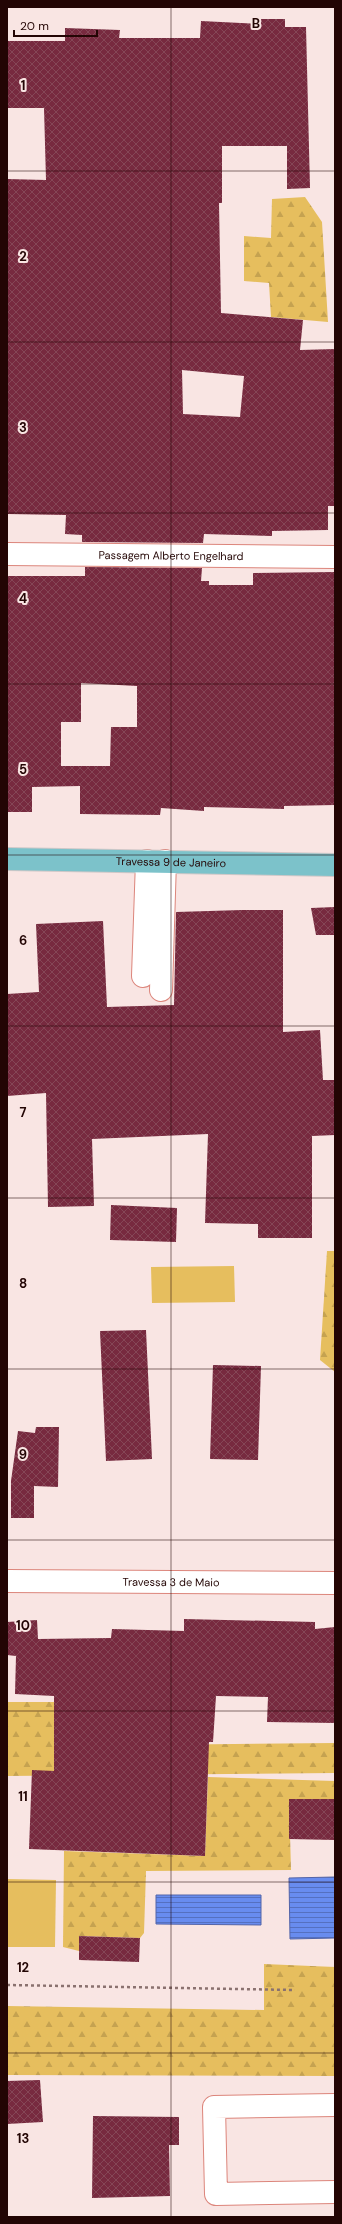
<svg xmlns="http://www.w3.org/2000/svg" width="342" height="2224" font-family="'DM Sans',sans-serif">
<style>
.forest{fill:url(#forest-firs)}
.park{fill:#e6be5e}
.water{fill:url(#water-rules);stroke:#5364a8}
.building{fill:url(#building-cross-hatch);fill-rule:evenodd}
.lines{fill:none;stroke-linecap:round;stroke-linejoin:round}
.minor-casing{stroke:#dc857b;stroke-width:24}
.major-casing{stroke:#cfc8c8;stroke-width:24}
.path{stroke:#8a716f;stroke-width:2.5;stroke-dasharray:3 3;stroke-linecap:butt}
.minor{stroke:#fff;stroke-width:22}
.major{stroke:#7cc2ca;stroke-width:22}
.grid{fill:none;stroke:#230504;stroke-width:1;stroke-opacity:0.55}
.labels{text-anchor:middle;stroke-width:4;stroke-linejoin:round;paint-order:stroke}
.street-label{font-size:11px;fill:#230504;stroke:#f9e5e3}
.grid-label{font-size:13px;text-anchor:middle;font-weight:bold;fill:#230504;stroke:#f9e5e3;stroke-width:4;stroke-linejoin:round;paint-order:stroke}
</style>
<defs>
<pattern id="forest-firs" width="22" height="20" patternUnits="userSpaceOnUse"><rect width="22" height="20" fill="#e6be5e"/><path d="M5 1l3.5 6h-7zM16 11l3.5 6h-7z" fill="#c5a250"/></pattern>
<pattern id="water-rules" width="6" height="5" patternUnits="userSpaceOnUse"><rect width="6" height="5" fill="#688cef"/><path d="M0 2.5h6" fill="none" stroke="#5570bf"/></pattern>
<pattern id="building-cross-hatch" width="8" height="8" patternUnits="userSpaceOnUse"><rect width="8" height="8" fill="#772a3f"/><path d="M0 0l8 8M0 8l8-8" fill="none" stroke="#854656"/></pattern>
</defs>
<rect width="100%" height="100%" fill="#f9e5e3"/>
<g class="forest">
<polygon points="305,197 322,222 328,322 271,317 269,283 244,281 244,236 271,238 272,199"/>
<polygon points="327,1251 335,1251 335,1372 320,1360"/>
<polygon points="7,1702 54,1702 54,1746 335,1743 335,1773 7,1776"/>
<polygon points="208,1777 335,1781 335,1799 289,1799 291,1870 146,1871 144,1933 140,1938 80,1936 79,1951 63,1947 64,1851 205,1856"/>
<polygon points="264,1964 335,1967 335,2076 7,2075 7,2006 264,2010"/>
</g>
<g class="park">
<polygon points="234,1266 235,1302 152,1303 151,1267"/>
<polygon points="7,1879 56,1880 55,1947 7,1947"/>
</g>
<g class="water">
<polygon points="335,1877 335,1938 290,1939 289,1878"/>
<polygon points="156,1895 261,1895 261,1925 156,1924"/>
</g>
<g class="building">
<path d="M 261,19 L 285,19 L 285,27 L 306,27 L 310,188 L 287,189 L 287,146 L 222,146 L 222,203 L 219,203 L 221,313 L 303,320 L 300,350 L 335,349 L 335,506 L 328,506 L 328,530 L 272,531 L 272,536 L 204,534 L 203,543 L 82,542 L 82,535 L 65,534 L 66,515 L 7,514 L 7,179 L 46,180 L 44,108 L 7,108 L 7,41 L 65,41 L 65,28 L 120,30 L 119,38 L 200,38 L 201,21 L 261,24 ZM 182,370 L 244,376 L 240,417 L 183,414 Z"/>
<path d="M 85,567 L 202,568 L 201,581 L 209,581 L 209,585 L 253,585 L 253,573 L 335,572 L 335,805 L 284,806 L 284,809 L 204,807 L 204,811 L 161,808 L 160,815 L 80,814 L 80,786 L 32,787 L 32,812 L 7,812 L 7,576 L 85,576 ZM 81,683 L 137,686 L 137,727 L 111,727 L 110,766 L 61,766 L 61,722 L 81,722 Z"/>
<polygon points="335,907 335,935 316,935 311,908"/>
<polygon points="242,910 283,910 283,1032 320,1030 323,1080 335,1080 335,1135 312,1136 312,1238 258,1238 258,1224 205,1223 208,1134 92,1139 94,1206 48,1207 46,1093 7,1096 7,994 39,992 36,924 103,921 107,1007 174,1005 176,912"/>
<polygon points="111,1205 177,1208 176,1242 110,1240"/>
<polygon points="146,1330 152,1459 106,1461 100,1331"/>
<polygon points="213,1365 261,1366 258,1460 210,1459"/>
<polygon points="36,1427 59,1427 58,1487 34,1486 34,1518 11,1518 11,1481 18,1431 35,1433"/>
<polygon points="184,1619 315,1622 315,1629 335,1627 335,1723 267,1722 268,1697 216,1696 213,1742 209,1742 205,1856 29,1849 32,1770 54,1771 54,1696 15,1694 16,1656 7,1655 7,1622 37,1620 38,1639 111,1638 112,1629 184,1631"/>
<polygon points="289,1799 335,1799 335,1840 289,1839"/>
<polygon points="79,1936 140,1938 139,1962 79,1960"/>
<polygon points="40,2080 43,2122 7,2124 7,2081"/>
<polygon points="93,2116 179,2117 179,2145 169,2145 170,2196 92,2198"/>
</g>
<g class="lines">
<defs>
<g id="minor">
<path id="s1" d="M 7,554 L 335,557"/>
<polyline points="143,976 147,861"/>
<polyline points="161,990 165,861"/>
<path id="s2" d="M 7,1581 L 335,1583"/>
<polyline points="335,2105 214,2107 216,2194 335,2192"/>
</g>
<g id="major">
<path id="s3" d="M 7,859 L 335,865"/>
</g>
</defs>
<use href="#minor" class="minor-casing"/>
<use href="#major" class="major-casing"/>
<polyline class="path" points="7,1985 295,1990"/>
<use href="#minor" class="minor"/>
<use href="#major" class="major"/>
</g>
<path class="grid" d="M 171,7 L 171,2217M 7,171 L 335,171M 7,342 L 335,342M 7,513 L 335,513M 7,684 L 335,684M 7,855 L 335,855M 7,1026 L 335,1026M 7,1198 L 335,1198M 7,1369 L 335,1369M 7,1540 L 335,1540M 7,1711 L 335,1711M 7,1882 L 335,1882M 7,2053 L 335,2053"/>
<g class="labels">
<g class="street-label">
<text dy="4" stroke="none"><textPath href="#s1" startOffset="164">Passagem Alberto Engelhard</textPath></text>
<text dy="4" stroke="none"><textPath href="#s3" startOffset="164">Travessa 9 de Janeiro</textPath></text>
<text dy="4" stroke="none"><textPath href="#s2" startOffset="164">Travessa 3 de Maio</textPath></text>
</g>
</g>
<g class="grid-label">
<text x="256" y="28">B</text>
<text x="23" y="90">1</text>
<text x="23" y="261">2</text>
<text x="23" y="432">3</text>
<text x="23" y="603">4</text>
<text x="23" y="774">5</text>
<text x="23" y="945">6</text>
<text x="23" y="1117">7</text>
<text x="23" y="1288">8</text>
<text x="23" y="1459">9</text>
<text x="23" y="1630">10</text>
<text x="23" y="1801">11</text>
<text x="23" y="1972">12</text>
<text x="23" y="2143">13</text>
</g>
<rect width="342" height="2224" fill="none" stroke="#230504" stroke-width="16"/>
<path d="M14 30v6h83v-6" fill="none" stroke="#230504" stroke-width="2"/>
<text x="20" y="30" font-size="12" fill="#230504" stroke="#f9e5e3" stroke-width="3" paint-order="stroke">20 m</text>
</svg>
